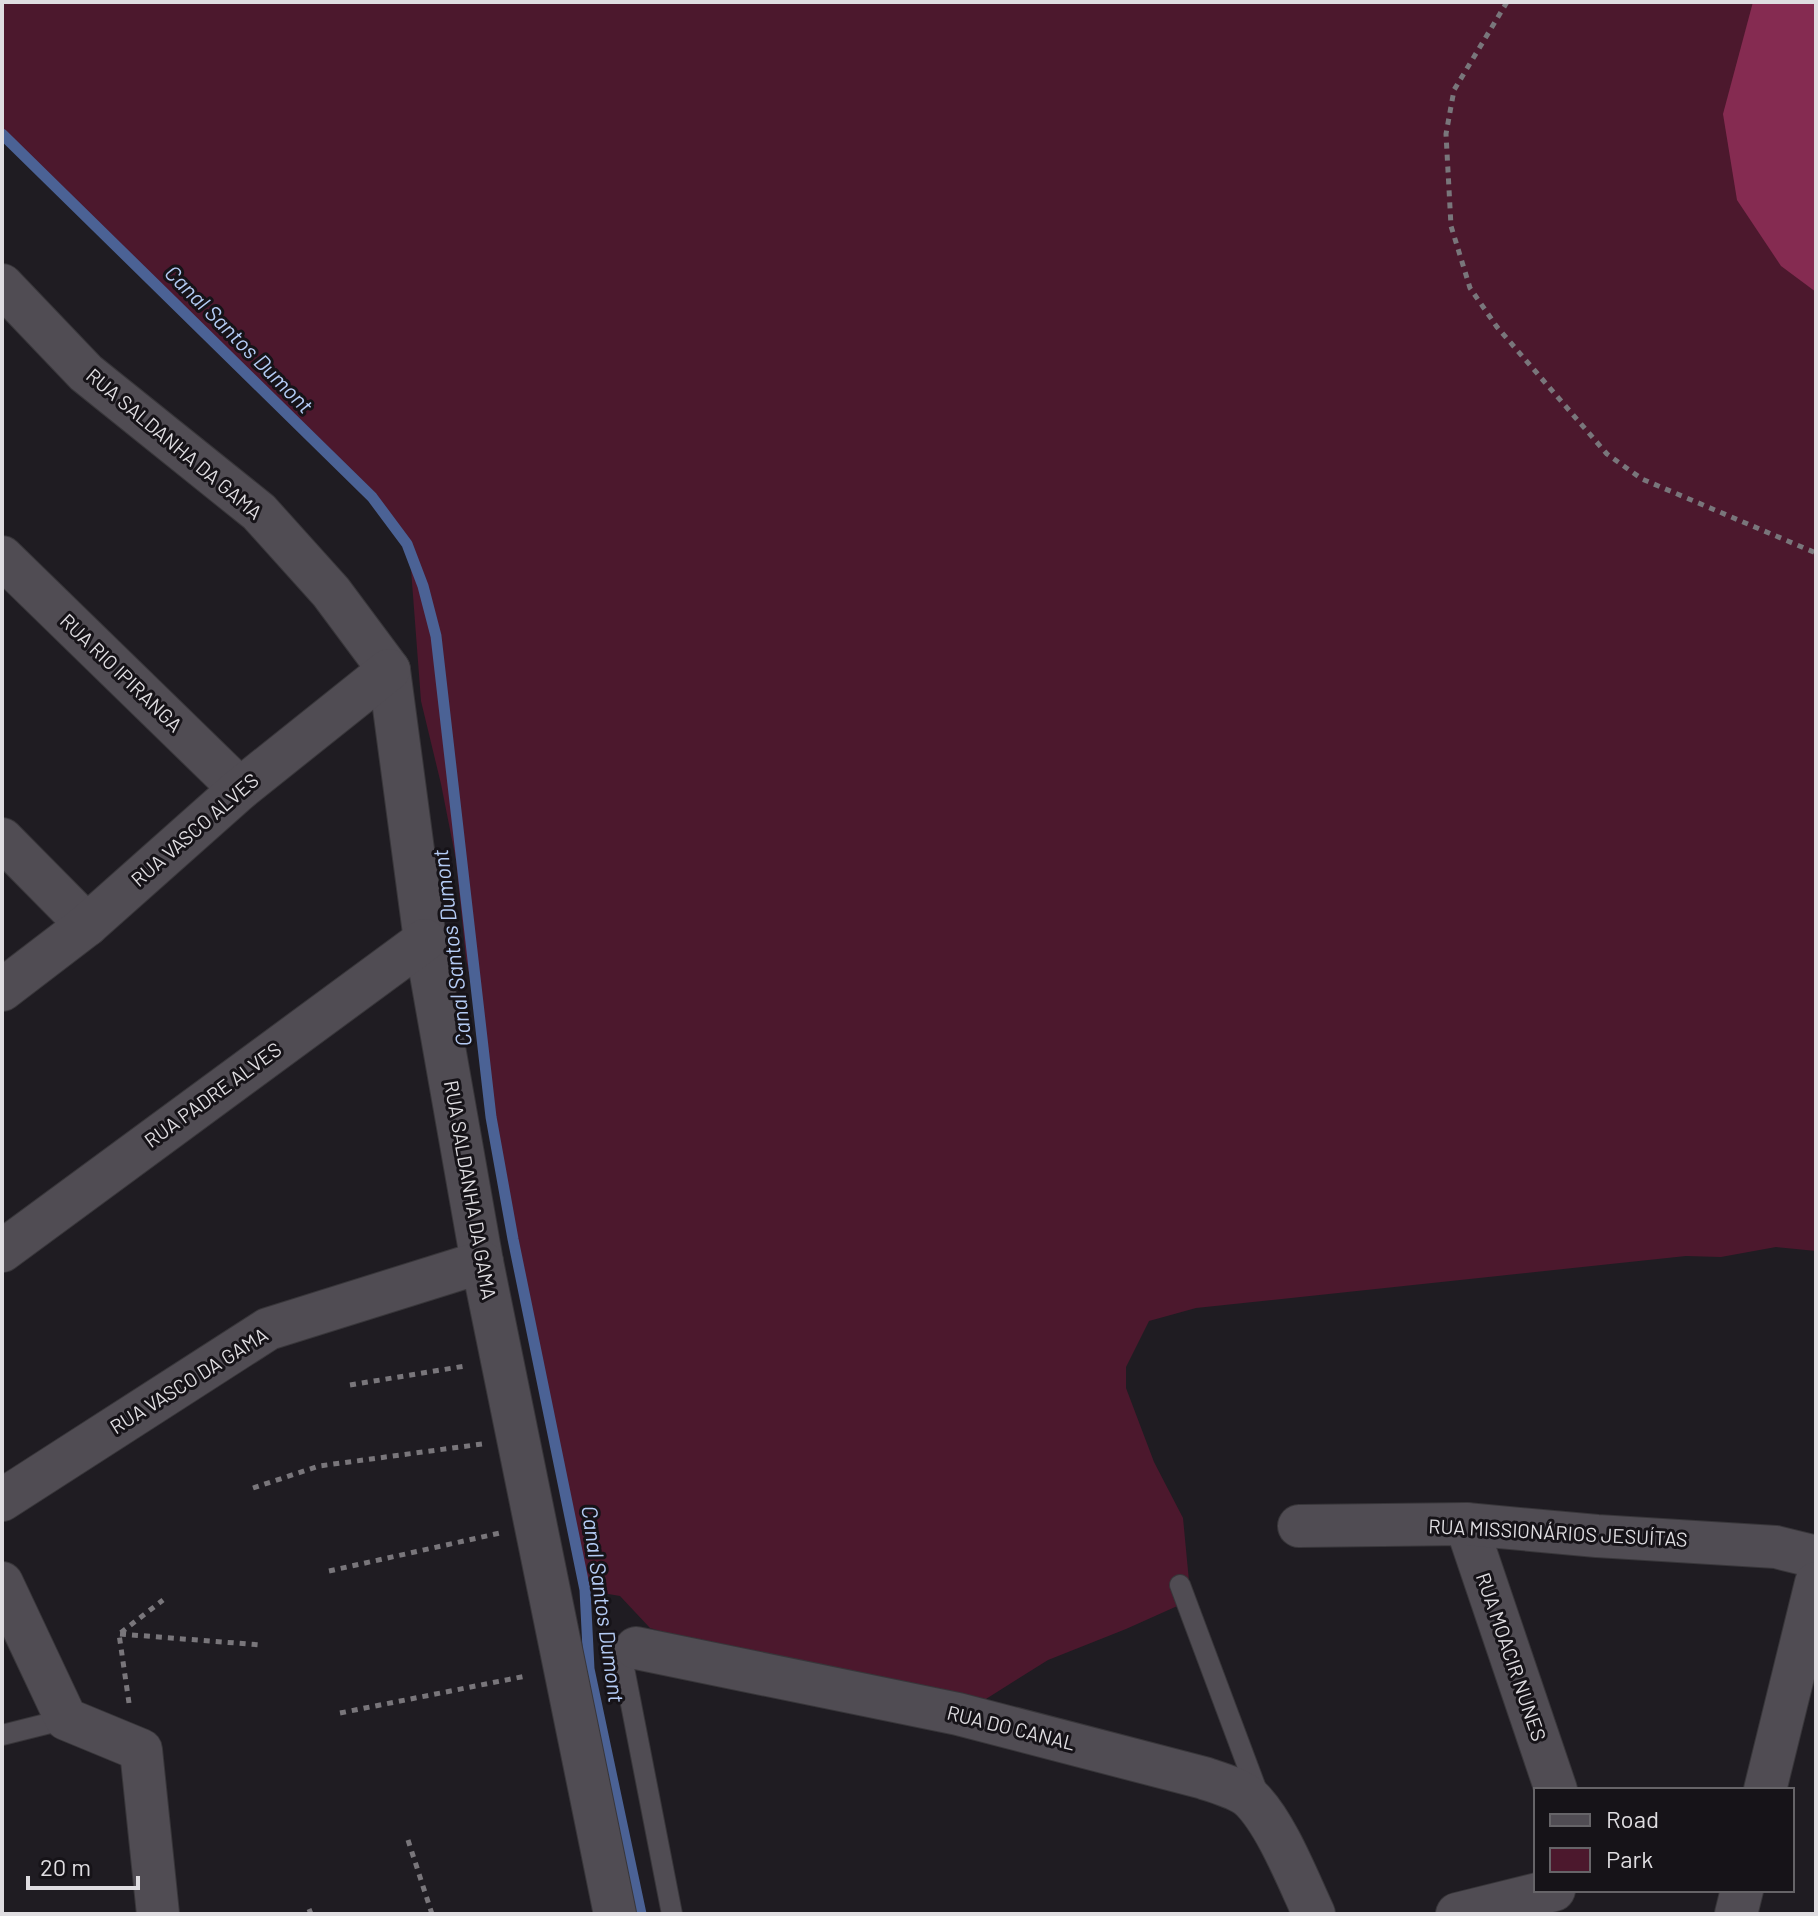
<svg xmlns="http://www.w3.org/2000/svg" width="1818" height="1916" font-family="Barlow,sans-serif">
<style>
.green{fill:#4c182d}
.forest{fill:#852b51}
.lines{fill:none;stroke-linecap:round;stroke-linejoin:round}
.stream{stroke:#4b6295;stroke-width:11}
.lane-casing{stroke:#38363a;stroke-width:22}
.street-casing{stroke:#38363a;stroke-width:44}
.path{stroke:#79767b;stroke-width:5;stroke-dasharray:6 6;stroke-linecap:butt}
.lane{stroke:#504c53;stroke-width:20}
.street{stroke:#504c53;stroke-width:42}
.labels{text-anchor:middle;stroke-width:6;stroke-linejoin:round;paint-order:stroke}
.street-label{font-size:20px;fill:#dfdde1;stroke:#161318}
.water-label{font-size:22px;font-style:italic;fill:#b4cbf4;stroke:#161318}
</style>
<rect width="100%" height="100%" fill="#1f1c22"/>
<polygon class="green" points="2,2 1816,2 1816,1251 1776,1247 1721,1257 1686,1256 1196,1308 1149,1321 1126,1367 1126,1388 1154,1462 1183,1518 1189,1581 1184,1603 1126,1629 1048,1660 978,1704 782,1667 650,1628 620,1596 585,1590 513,1239 491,1117 482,1033 466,959 456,860 441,784 421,701 411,569 404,550 409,548 372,497 2,134"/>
<polygon class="forest" points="1753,2 1816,2 1816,292 1781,266 1737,200 1723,114"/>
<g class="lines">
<polyline class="stream" points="2,134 372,497 407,544 423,586 436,636 491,1117 513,1239 585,1590 589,1669 641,1914"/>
<defs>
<g id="lane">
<polyline points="1180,1585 1260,1799"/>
<polyline points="636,1648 623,1663 672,1914"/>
<polyline points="2,1735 66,1719"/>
</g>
<g id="street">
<polyline points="2,285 86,373 259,512 331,592 389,670 425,940 482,1262 615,1914"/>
<polyline points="2,557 240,789"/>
<polyline points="2,839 87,925"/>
<polyline points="2,990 87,925 240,789 389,670"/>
<polyline points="2,1251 425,940"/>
<polyline points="2,1500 268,1329 482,1262"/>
<polyline points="1466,1524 1556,1790"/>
<polyline points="1299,1526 1466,1524 1597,1536 1776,1547 1816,1557"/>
<polyline points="2,1583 66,1719 141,1750 158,1914"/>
<path d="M 636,1648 L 958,1714 L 1204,1778 C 1218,1783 1238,1788 1250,1798 C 1276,1823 1298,1880 1314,1914"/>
<polyline points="1765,1790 1816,1583"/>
<polyline points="1457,1914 1554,1890"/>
<polyline points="1736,1914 1742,1890"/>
</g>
</defs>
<use href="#lane" class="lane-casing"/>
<use href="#street" class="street-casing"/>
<g class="path">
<polyline points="1507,2 1454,90 1446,134 1451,226 1470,288 1497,327 1607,454 1642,479 1816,553"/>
<polyline points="350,1385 465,1366"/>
<polyline points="253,1488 319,1466 482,1444"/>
<polyline points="329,1571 500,1533"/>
<polyline points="120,1634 261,1645"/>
<polyline points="129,1703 119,1634 163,1600"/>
<polyline points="340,1713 526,1676"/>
<polyline points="408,1840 432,1914"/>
<polyline points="309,1909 311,1914"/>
</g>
<use href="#lane" class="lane"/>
<use href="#street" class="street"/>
</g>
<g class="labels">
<g class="street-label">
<text transform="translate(174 444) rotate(40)" y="7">RUA SALDANHA DA GAMA</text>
<text transform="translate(121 673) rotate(44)" y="7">RUA RIO IPIRANGA</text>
<text transform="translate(195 830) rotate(-41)" y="7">RUA VASCO ALVES</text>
<text transform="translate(213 1095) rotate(-36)" y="7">RUA PADRE ALVES</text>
<text transform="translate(470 1190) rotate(80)" y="7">RUA SALDANHA DA GAMA</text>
<text transform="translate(189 1381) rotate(-32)" y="7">RUA VASCO DA GAMA</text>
<text transform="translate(1558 1533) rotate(3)" y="7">RUA MISSIONÁRIOS JESUÍTAS</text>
<text transform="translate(1511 1657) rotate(71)" y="7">RUA MOACIR NUNES</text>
<text transform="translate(1011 1728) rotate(14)" y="7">RUA DO CANAL</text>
</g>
<g class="water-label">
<text transform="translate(239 339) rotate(45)" y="8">Canal Santos Dumont</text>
<text transform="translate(452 948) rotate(-97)" y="8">Canal Santos Dumont</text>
<text transform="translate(603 1604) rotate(82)" y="8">Canal Santos Dumont</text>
</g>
</g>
<rect width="1818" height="1916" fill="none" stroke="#dfdde1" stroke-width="8"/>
<rect x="1534" y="1788" width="260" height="104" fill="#161318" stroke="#666468" stroke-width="2"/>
<rect x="1550" y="1814" width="40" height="12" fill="#504c53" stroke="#666468" stroke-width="2"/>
<text x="1606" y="1828" font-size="24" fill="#dfdde1">Road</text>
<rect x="1550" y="1848" width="40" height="24" fill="#4c182d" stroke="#666468" stroke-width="2"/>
<text x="1606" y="1868" font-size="24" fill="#dfdde1">Park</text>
<path d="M28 1876v12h110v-12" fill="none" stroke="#dfdde1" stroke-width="4"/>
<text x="40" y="1876" font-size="24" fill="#dfdde1" stroke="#161318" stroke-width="6" paint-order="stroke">20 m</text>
</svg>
